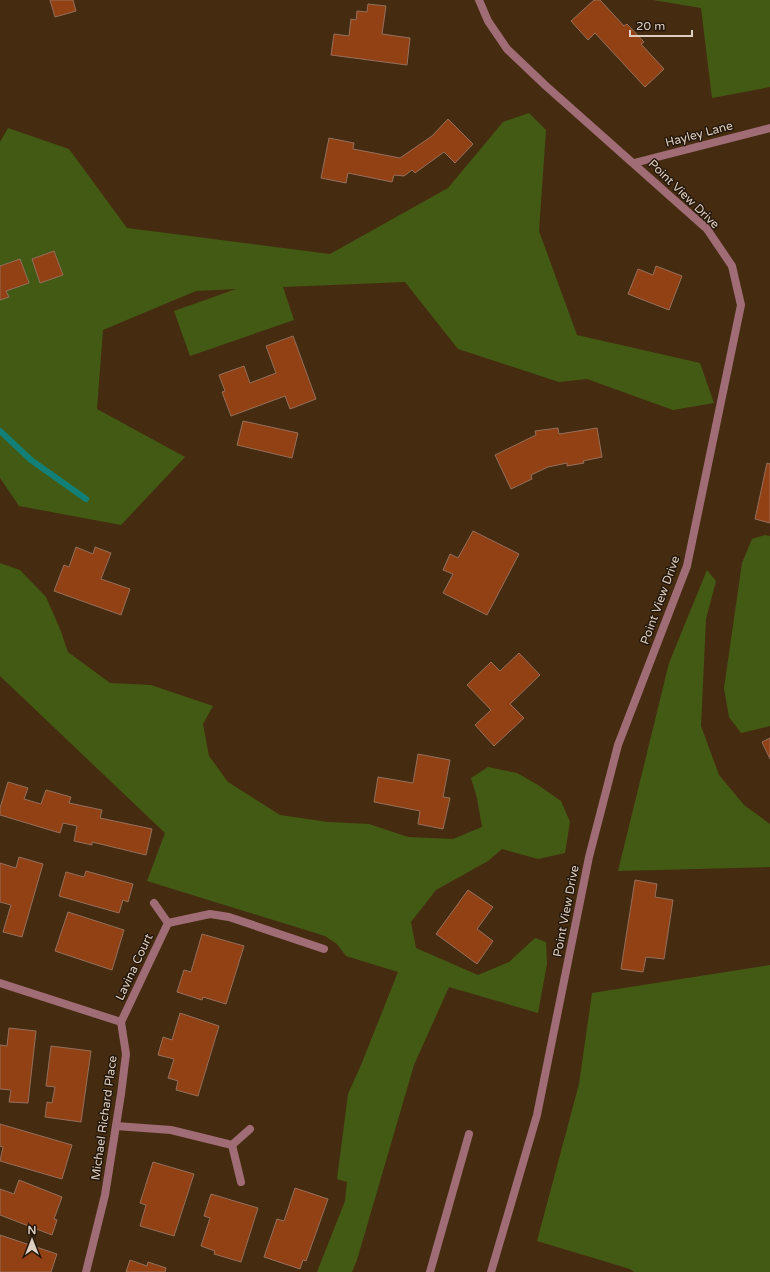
<svg xmlns="http://www.w3.org/2000/svg" width="770" height="1272" font-family="'Varela Round',sans-serif">
<style>
.green{fill:#435a14}
.lines{fill:none;stroke-linecap:round;stroke-linejoin:round}
.stream{stroke:#128077;stroke-width:6}
.building{fill:#914113;stroke:#956f5d}
.street{stroke:#a06c76;stroke-width:8}
.labels{text-anchor:middle;stroke-width:3;stroke-linejoin:round;paint-order:stroke}
.street-label{font-size:12px;fill:#dfcfc0;stroke:#23170c}
</style>
<rect width="100%" height="100%" fill="#452c10"/>
<g class="green">
<polygon points="653,0 770,0 770,87 712,98 701,8"/>
<polygon points="529,113 546,130 539,231 577,335 700,363 714,403 673,410 587,379 559,382 458,349 405,282 283,287 294,320 190,356 174,311 236,289 196,291 103,330 97,409 185,457 121,525 19,506 0,478 0,142 8,128 69,149 127,228 330,254 448,188 503,122"/>
<polygon points="765,535 770,536 770,726 741,733 729,717 724,688 742,563 752,539"/>
<polygon points="0,563 20,570 46,597 60,629 68,652 110,683 151,685 213,706 203,724 209,756 228,782 280,815 328,822 369,824 408,837 453,839 482,827 477,798 471,778 488,767 517,773 538,785 561,801 570,822 565,853 538,859 502,849 488,861 436,890 411,922 416,948 478,975 509,962 535,938 546,942 547,964 538,1013 449,987 414,1065 357,1260 352,1272 317,1272 345,1201 347,1182 337,1179 348,1094 361,1065 398,972 346,956 337,944 325,936 147,881 165,833 0,676"/>
<polygon points="707,570 716,581 706,619 701,726 719,775 744,805 770,824 770,867 618,871 669,663"/>
<polygon points="770,965 770,1272 634,1272 630,1269 537,1241 579,1084 592,993"/>
</g>
<g class="lines">
<polyline class="stream" points="0,431 31,460 86,499"/>
</g>
<g class="building">
<polygon points="50,0 73,0 76,11 55,17"/>
<polygon points="594,0 600,0 624,26 627,24 644,42 641,44 664,69 645,87 595,33 588,40 571,21"/>
<polygon points="368,4 386,6 382,34 410,38 407,65 331,55 334,34 349,36 351,19 356,20 357,11 367,12"/>
<polygon points="448,119 473,144 455,163 444,152 415,173 412,170 404,176 394,175 392,182 348,173 346,183 321,178 329,138 354,143 353,149 400,158 432,136"/>
<polygon points="54,251 63,275 40,283 32,259"/>
<polygon points="20,259 29,283 6,291 9,297 0,300 0,266"/>
<polygon points="656,266 682,276 669,310 628,294 638,269 653,275"/>
<polygon points="293,336 316,399 290,409 285,396 231,416 222,392 225,391 219,375 244,366 250,383 276,373 266,346"/>
<polygon points="243,421 298,433 292,458 237,445"/>
<polygon points="558,428 559,434 597,428 602,457 583,461 584,463 567,466 567,463 548,467 531,475 532,479 511,489 495,455 536,435 535,431"/>
<polygon points="767,463 770,464 770,523 755,519"/>
<polygon points="473,531 519,554 487,615 443,593 453,574 443,570 450,554 458,558"/>
<polygon points="76,547 93,554 95,547 111,553 101,579 130,589 121,615 54,591 64,565 69,567"/>
<polygon points="519,653 540,675 510,704 524,718 494,746 475,725 491,710 467,685 491,662 500,671"/>
<polygon points="770,738 770,759 762,742"/>
<polygon points="418,754 450,760 443,797 450,798 443,829 418,824 420,811 374,802 378,777 413,783"/>
<polygon points="8,782 28,788 24,799 41,804 46,790 71,797 69,803 102,810 100,818 152,829 146,855 92,842 92,845 74,841 77,826 63,823 60,833 0,815 0,808"/>
<polygon points="19,857 43,864 22,937 3,932 11,905 0,902 0,863 16,868"/>
<polygon points="86,871 133,884 128,902 123,900 119,913 59,896 66,872 84,877"/>
<polygon points="635,880 657,884 655,897 673,900 664,959 646,957 643,972 621,969"/>
<polygon points="468,890 493,907 477,929 493,941 477,964 436,934"/>
<polygon points="68,912 124,930 112,970 55,951"/>
<polygon points="202,934 244,946 226,1004 203,997 202,1000 177,992 184,970 191,972"/>
<polygon points="180,1013 219,1026 198,1096 176,1090 178,1081 168,1078 174,1059 158,1055 163,1037 172,1040"/>
<polygon points="9,1028 36,1031 28,1103 9,1102 11,1090 0,1089 0,1045 7,1046"/>
<polygon points="51,1046 91,1051 81,1122 45,1117 47,1102 52,1103 55,1087 46,1086"/>
<polygon points="0,1124 72,1145 62,1179 0,1161 3,1147 0,1146"/>
<polygon points="153,1162 194,1174 174,1236 140,1226 146,1205 140,1203"/>
<polygon points="19,1180 62,1197 54,1219 57,1220 52,1235 0,1215 0,1189 14,1194"/>
<polygon points="295,1188 328,1199 306,1261 303,1260 300,1269 264,1257 277,1219 284,1221"/>
<polygon points="211,1194 258,1208 241,1262 214,1254 215,1251 201,1246 210,1218 204,1216"/>
<polygon points="0,1235 57,1254 51,1272 0,1272"/>
<polygon points="130,1260 147,1266 148,1262 166,1268 165,1272 126,1272"/>
</g>
<g class="lines">
<g class="street">
<polyline points="479,0 488,21 507,49 546,86 707,229 732,266 741,305 687,566 618,745 589,857 537,1115 491,1272"/>
<polyline points="634,163 770,128"/>
<polyline points="168,923 210,914 229,917 324,949"/>
<polyline points="0,983 121,1022"/>
<polyline points="121,1022 168,923 154,903"/>
<polyline points="116,1126 171,1130 232,1145 250,1129"/>
<polyline points="232,1145 241,1182"/>
<polyline points="86,1272 105,1195 121,1094 126,1054 121,1022"/>
<polyline points="430,1272 469,1134"/>
</g>
</g>
<g class="labels">
<g class="street-label">
<text transform="translate(699 134) rotate(-15)" y="4">Hayley Lane</text>
<text transform="translate(684 194) rotate(44)" y="4">Point View Drive</text>
<text transform="translate(660 600) rotate(-70)" y="4">Point View Drive</text>
<text transform="translate(566 911) rotate(-79)" y="4">Point View Drive</text>
<text transform="translate(134 967) rotate(-65)" y="4">Lavina Court</text>
<text transform="translate(104 1118) rotate(-82)" y="4">Michael Richard Place</text>
</g>
</g>
<g transform="translate(32 1240)" stroke="#23170c" stroke-width="3" paint-order="stroke">
<path d="M0-3L7 15L0 10L-7 15Z" fill="#dfcfc0"/>
<text y="-6" font-size="11" font-weight="bold" text-anchor="middle" fill="#dfcfc0">N</text>
</g>
<path d="M630 30v6h62v-6" fill="none" stroke="#dfcfc0" stroke-width="2"/>
<text x="636" y="30" font-size="12" fill="#dfcfc0" stroke="#23170c" stroke-width="3" paint-order="stroke">20 m</text>
</svg>
